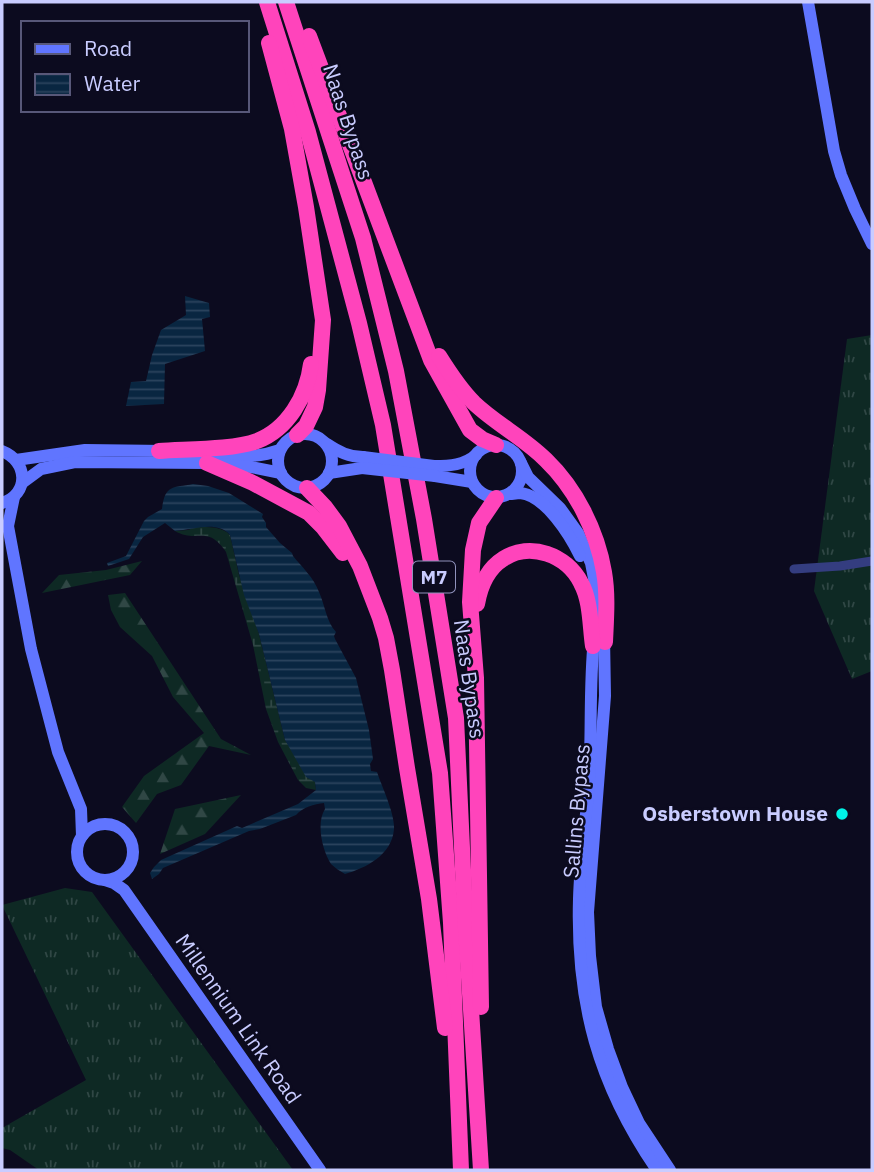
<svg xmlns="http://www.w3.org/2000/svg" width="874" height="1172" font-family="'IBM Plex Sans',sans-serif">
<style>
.grass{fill:url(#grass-tufts)}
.forest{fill:url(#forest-firs)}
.wetland{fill:url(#wetland-marsh)}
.water{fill:url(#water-rules)}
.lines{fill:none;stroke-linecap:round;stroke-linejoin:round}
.street{stroke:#343d80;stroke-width:9}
.secondary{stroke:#6075ff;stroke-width:12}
.highway{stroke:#f4b;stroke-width:16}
.secondary-bridge{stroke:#6075ff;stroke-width:12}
.poi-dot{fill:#00f4e7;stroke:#0c0b1f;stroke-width:2.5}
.labels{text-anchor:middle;stroke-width:5;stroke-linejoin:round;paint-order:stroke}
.shield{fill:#0c0b1f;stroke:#9092bc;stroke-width:2}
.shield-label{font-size:19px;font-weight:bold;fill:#c9ccff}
.street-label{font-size:21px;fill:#c9ccff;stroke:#0c0b1f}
.poi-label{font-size:21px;font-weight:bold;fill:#c9ccff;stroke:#0c0b1f;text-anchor:end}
</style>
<defs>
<pattern id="grass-tufts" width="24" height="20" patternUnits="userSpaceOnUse" patternTransform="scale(1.75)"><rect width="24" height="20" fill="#0e2924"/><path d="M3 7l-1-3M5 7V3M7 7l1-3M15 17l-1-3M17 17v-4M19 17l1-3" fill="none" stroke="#304745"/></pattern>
<pattern id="forest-firs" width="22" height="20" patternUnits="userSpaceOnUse" patternTransform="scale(1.75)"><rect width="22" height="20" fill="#0e2924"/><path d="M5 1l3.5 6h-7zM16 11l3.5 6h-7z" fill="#304745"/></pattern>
<pattern id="wetland-marsh" width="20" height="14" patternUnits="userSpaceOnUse" patternTransform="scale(1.75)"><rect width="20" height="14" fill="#0e2924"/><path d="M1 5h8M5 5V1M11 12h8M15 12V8" fill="none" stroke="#304745"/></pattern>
<pattern id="water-rules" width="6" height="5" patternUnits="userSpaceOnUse" patternTransform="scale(1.75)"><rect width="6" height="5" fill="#092641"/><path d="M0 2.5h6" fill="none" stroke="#2c445e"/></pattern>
</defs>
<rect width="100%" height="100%" fill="#0c0b1f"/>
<g class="grass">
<polygon points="872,335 872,671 852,679 814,591 847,339"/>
<polygon points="65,888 92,892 293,1170 39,1170 10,1150 2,1148 2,1128 86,1080 2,905"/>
</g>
<g class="forest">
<polygon points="142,561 130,575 42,593 59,575 106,570"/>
<polygon points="125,593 221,739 251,755 209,746 181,785 157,794 136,823 122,807 144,776 204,733 173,697 152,656 120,627 111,610 108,595"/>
<polygon points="241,795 205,834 160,854 175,809"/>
</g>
<path class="wetland" d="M 195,527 C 207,527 222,526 230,535 L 239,575 L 259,634 L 285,740 L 315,782 L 316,790 L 306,788 L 298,780 L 278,742 L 266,709 L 253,645 L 226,552 C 207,524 197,544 175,531 L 188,530 Z"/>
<g class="water">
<polygon points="185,296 209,303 210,317 202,319 205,351 165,364 164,404 126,406 131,382 146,381 152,355 161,330 186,315"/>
<path d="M 193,484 L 208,486 L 229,493 L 263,514 L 262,517 L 266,523 L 266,527 L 280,543 L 292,553 L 293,556 C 302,567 314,578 319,592 C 325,605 326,621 336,632 L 334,636 L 335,639 L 356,678 L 369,730 L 373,759 L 370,764 L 371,771 L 377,772 C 382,787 395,814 394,829 C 392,855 366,868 345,874 C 340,871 335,868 331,864 C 322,850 316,823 325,809 L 324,803 C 314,804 303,807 296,815 L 260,829 L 249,831 L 163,868 L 159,874 L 152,879 L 150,873 L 154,867 L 161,860 L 237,826 L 242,828 L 298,804 L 316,790 L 315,782 L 306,777 L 285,740 L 259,634 L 244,595 L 230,535 C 217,520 193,530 175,531 L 165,523 L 143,537 L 129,559 L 108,566 L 107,563 L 126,556 L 144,521 L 148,517 L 162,509 C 165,484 173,488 193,484 Z"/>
</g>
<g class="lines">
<polyline class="street" points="794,569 840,566 872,561"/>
<g class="secondary">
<polyline points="808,2 834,151 841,175 855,209 872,244"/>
<circle cx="305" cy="461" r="27"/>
<path d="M 327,444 C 339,452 349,457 363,457"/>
<circle cx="496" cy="471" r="26"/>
<path d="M 2,451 C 28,461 30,494 2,503"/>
<path d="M 208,454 C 235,456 255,459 280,450"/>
<polyline points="16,460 85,450 166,451"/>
<polyline points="521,463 528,477 560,508 578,533 591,563 601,614"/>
<path d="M 434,466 C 450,466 464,465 476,455"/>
<polyline points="329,473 362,468"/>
<polyline points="435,476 472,482"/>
<polyline points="22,483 41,469 75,462 207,463 251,467 281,473"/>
<path d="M 509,494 C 513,494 517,493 520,493 C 545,495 570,535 580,556"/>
<polyline points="14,497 8,526 31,649 58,752 81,809 82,836"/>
<polyline points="604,636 605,696 588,912 590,956 596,1007 608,1049 622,1087 639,1123 670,1170"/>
<path d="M 594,638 C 589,686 592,735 589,782 C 586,821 580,860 579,899 C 576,1003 598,1084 657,1170"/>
<circle cx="105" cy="852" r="28"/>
<polyline points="105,880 114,883 124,890 320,1170"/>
</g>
<g class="highway">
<polyline points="267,2 308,132 359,323 383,425 440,773 451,923 461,1170"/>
<polyline points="286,2 363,238 396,371 424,519 456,718 465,913 481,1170"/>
<polyline points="309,36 431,360 470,430 482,439 496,445"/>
<polyline points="269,43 292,129 306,207 323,320 318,390 315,407 306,426 297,435"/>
<path d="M 439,356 C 449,372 460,389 474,403 C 496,424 524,438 546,460 C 576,489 597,531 604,572 C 608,595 606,619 605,642"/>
<path d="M 159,451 C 186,449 233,450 257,441 C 288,429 307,396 311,364"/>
<polyline points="207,463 253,483 309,513 323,527 343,553"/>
<polyline points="307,488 325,507 339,526 360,566 380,618 386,638 392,670 407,768 429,899 445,1028"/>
<path d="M 477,604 C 480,587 487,569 503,559 C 530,541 567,555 581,583 C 591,601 590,626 593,646"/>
<polyline points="481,1007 476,678 470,602 473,550 479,523 496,498"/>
</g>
<g class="secondary-bridge">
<polyline points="363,457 434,466"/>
<polyline points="362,468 435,476"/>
</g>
</g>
<circle class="poi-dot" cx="842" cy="814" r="7"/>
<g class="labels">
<rect class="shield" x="413" y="561.5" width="42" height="31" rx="5"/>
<g class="shield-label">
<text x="434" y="584">M7</text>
</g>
<g class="street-label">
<text transform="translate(348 122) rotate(72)" y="7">Naas Bypass</text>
<text transform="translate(469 679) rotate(82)" y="7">Naas Bypass</text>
<text transform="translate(577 811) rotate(-85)" y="7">Sallins Bypass</text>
<text transform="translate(238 1019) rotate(55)" y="7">Millennium Link Road</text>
</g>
<g class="poi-label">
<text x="828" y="821">Osberstown House</text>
</g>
</g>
<rect width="874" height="1172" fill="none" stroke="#c9ccff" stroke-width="7"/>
<rect x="21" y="21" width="228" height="91" fill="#0c0b1f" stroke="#585879" stroke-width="2"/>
<rect x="35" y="44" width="35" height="10" fill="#6075ff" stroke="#585879" stroke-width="2"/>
<text x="84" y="56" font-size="21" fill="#c9ccff">Road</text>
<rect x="35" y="74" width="35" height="21" fill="url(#water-rules)" stroke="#585879" stroke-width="2"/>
<text x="84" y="91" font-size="21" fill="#c9ccff">Water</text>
</svg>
